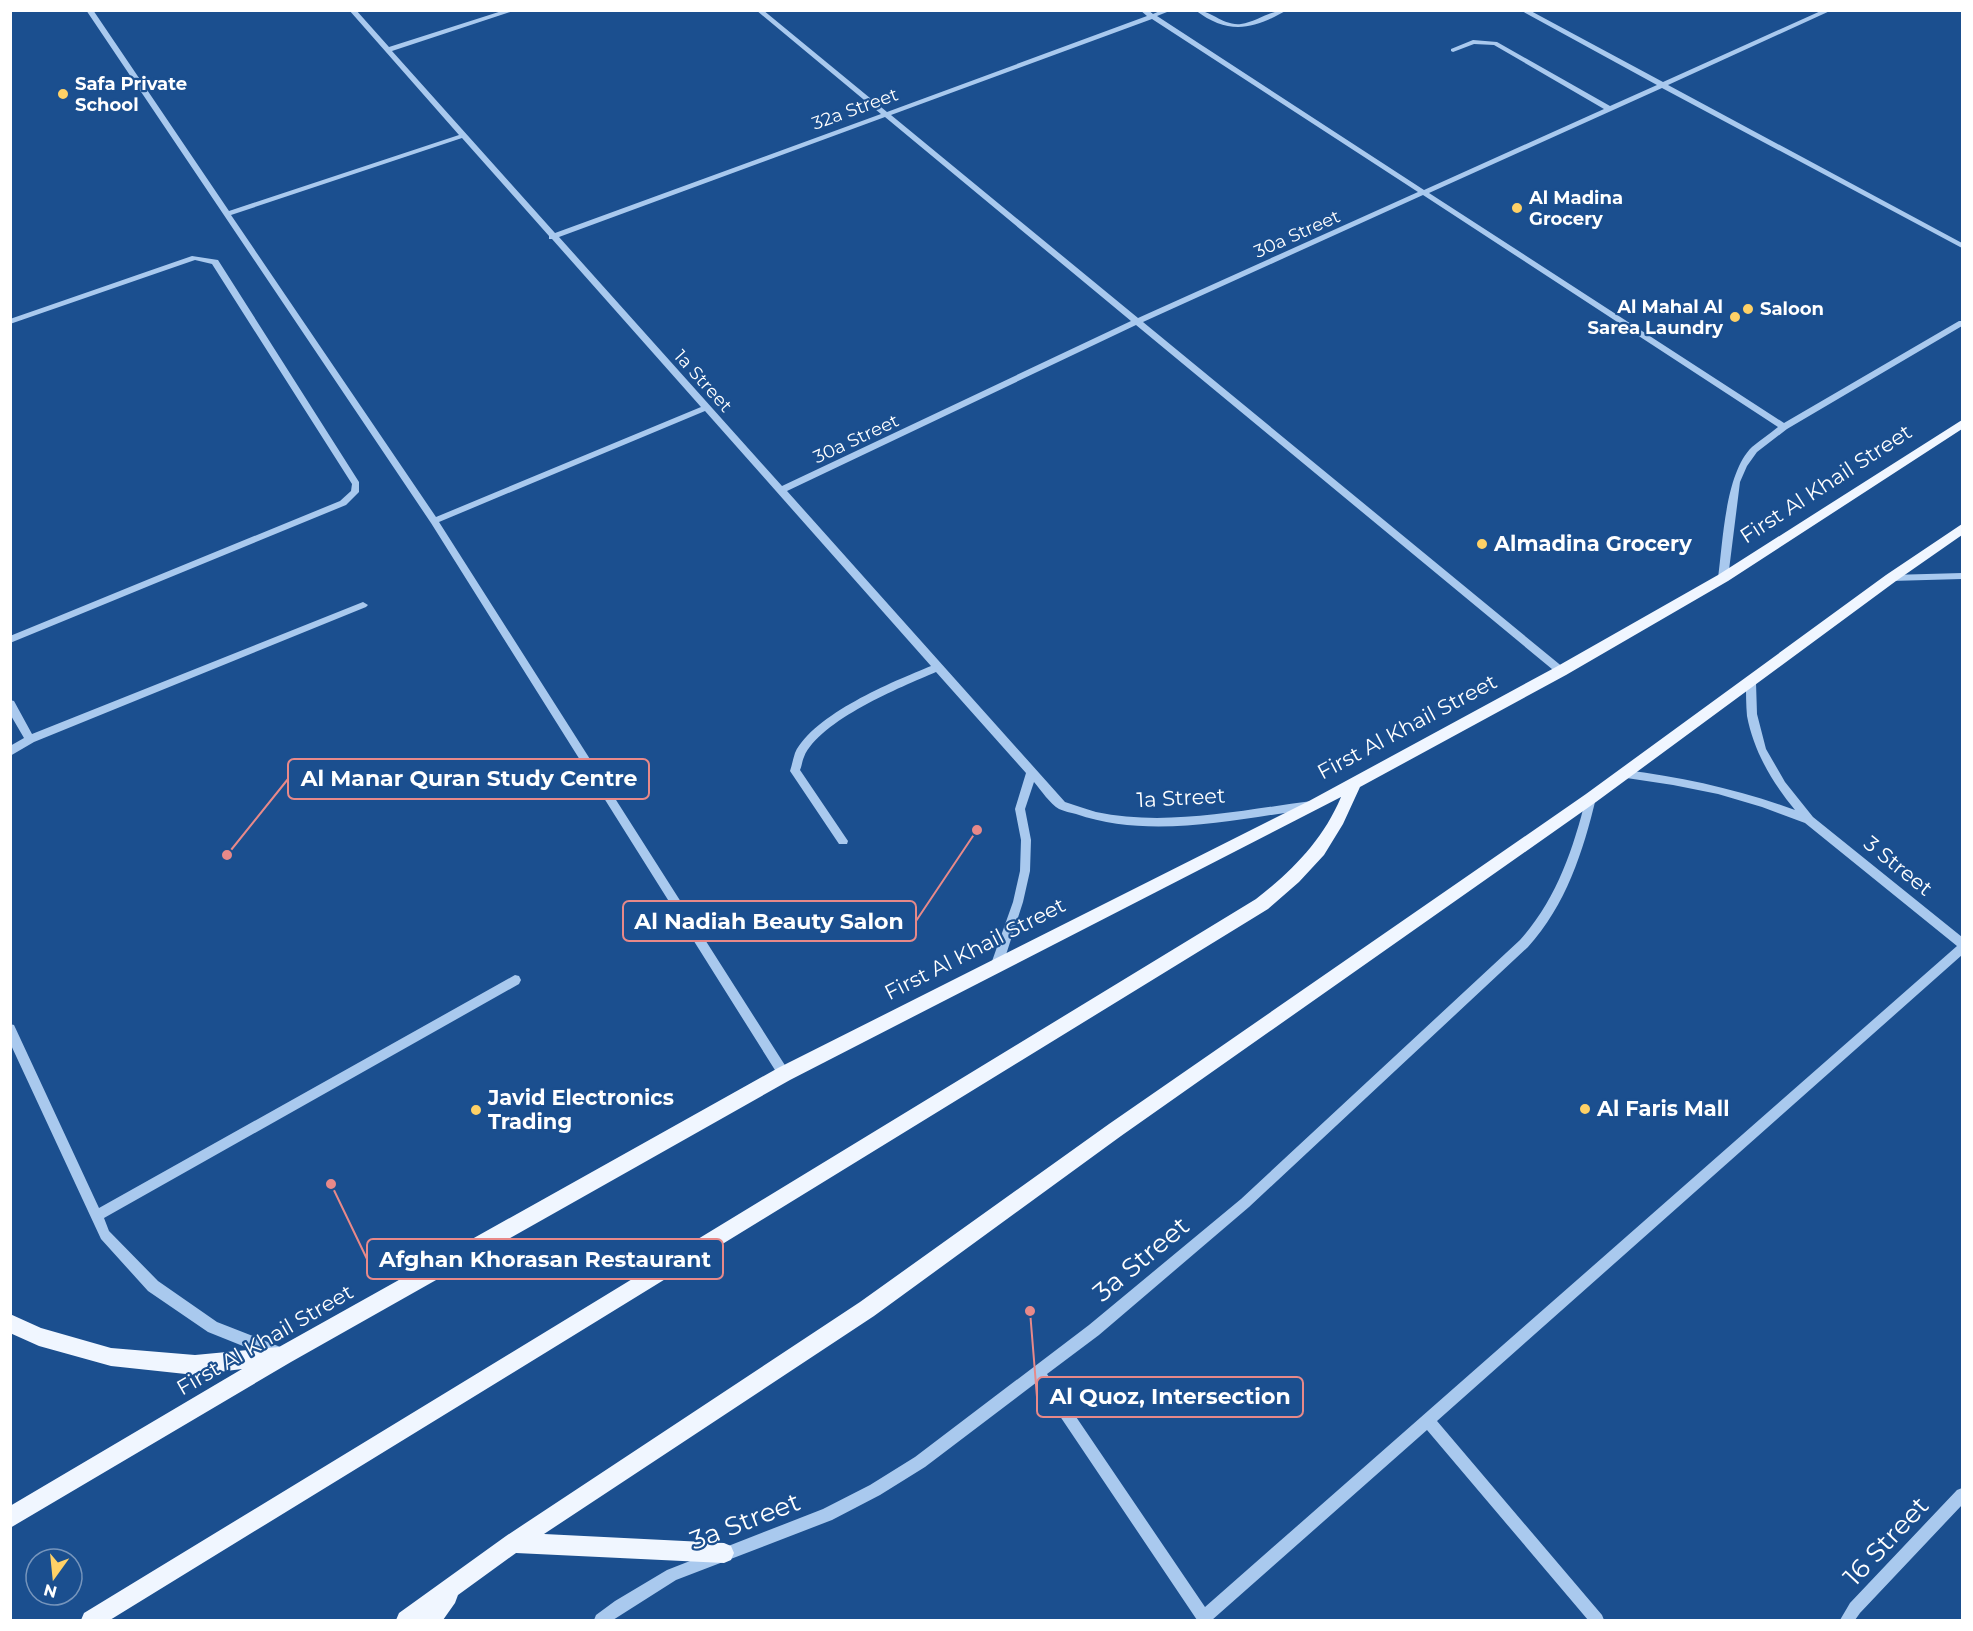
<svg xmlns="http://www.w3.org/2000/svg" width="1973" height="1631" font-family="Montserrat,sans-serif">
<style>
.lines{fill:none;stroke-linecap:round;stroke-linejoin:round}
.minor{fill:#a9c9ee;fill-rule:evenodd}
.major{fill:#f0f6ff;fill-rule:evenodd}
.poi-dot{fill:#ffd166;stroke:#1b4f8f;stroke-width:2}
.labels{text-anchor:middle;stroke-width:4.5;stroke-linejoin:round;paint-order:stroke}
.far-poi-label{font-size:18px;font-weight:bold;fill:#fff;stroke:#1b4f8f;text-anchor:start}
.far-street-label{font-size:18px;fill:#fff;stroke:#1b4f8f}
.street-label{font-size:21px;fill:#fff;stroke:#1b4f8f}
.poi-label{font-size:21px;font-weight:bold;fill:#fff;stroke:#1b4f8f;text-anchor:start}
.near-street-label{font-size:26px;fill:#fff;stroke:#1b4f8f}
.leader{fill:none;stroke:#e88989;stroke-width:2}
.callout-dot{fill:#e88989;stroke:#1b4f8f;stroke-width:2}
.callout{fill:#1b4f8f;stroke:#e88989;stroke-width:2}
.callout-label{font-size:22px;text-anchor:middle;font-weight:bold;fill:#fff}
</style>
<rect width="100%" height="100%" fill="#1b4f8f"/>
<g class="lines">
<g class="minor">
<path d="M 86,10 L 93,10 L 229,211 L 459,135 L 349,10 L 356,10 L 389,47 L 505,10 L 516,10 L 392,51 L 555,233 L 881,114 L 756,10 L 763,10 L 887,112 L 1147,16 L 1140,10 L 1148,10 L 1153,14 L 1162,10 L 1172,10 L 1157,16 L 1424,190 L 1604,109 L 1494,45 L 1474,44 L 1453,52 L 1451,51 L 1451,49 L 1473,40 L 1497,42 L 1610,106 L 1657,85 L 1520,10 L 1529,10 L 1663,82 L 1823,10 L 1832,10 L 1668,85 L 1962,243 L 1962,248 L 1662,88 L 1429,193 L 1784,423 L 1959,321 L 1962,321 L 1962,326 L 1787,429 L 1757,452 L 1747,466 L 1740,482 L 1728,578 L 1723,581 L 1718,578 C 1723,542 1725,473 1752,447 C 1760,440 1770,434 1778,427 L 1423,195 L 1143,322 L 1564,668 L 1566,671 L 1561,675 L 1558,674 L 1136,325 L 787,491 L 1065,802 C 1075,805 1085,809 1096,812 C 1166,827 1241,810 1312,801 L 1316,802 L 1317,805 L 1316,808 L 1312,809 C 1236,819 1151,840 1076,814 C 1071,813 1064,811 1059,809 C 1050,804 1041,790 1034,782 L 1025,809 L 1031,840 L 1030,871 L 1023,902 L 1003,964 L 1001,968 L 997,969 L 993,968 L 991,964 L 1013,902 L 1020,871 L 1021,840 L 1015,809 L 1026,773 L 936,672 C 901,687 820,720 804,757 C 802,761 802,766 800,770 L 848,841 L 847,844 L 839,844 L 790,771 C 792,765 793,759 795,753 C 814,714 892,682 931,666 L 705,411 L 439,522 L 788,1070 L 790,1074 L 788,1078 L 784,1079 L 780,1078 L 431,523 ZM 1152,19 L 1418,192 L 1138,318 L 891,115 ZM 885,117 L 1131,321 L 782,486 L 559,237 ZM 462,138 L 549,236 L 549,239 L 552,239 L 701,407 L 436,517 L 231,215 Z"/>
<path d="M 1195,10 C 1211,10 1223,26 1241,24 C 1257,22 1270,10 1287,10 C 1253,30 1228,35 1195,10 Z"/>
<polygon points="192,256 218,260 359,482 359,492 346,505 10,643 10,636 340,501 351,491 352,484 212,264 195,260 10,324 10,319"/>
<polygon points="1962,573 1962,579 1891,581 1886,578 1891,575"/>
<polygon points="363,602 368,605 366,607 34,742 10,756 10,746 24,738 10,714 10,700 14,701 32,734"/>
<path d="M 1751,679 L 1756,683 L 1757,714 L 1766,749 L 1785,782 L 1813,817 L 1962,937 L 1962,955 L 1437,1421 L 1602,1615 L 1604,1620 L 1588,1620 L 1427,1430 L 1212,1620 L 1197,1620 L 1037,1382 L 925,1467 L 880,1495 L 832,1520 L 676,1580 L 613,1620 L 594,1620 L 596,1615 L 615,1601 L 667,1570 L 823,1509 L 870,1485 L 915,1457 L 1089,1325 L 1241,1199 L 1520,940 C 1556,900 1573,850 1586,798 L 1587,795 L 1595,795 L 1596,798 C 1583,852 1566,905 1528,947 L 1249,1207 L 1099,1335 L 1047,1374 L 1205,1607 L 1957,946 L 1805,823 L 1762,807 L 1718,794 L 1673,785 L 1620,777 L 1619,774 L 1620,771 L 1624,770 C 1683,777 1740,790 1795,810 C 1772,782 1754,752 1747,716 C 1746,705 1746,694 1746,683 Z"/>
<polygon points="515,975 519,976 521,980 519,984 104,1218 109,1231 158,1281 217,1322 283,1348 285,1353 283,1358 278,1360 208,1332 148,1291 101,1239 10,1043 10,1024 14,1025 99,1208"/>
<polygon points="1962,1488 1962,1505 1860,1613 1855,1620 1840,1620 1850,1603 1957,1490"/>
</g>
<g class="major">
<path d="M 1962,420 L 1962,429 L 1728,581 L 1566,675 L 1360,787 L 1343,824 L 1324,855 L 1299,882 L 1268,909 L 110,1620 L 81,1620 L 84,1613 L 1256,899 C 1292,871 1323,840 1341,797 L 790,1080 L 291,1362 L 10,1528 L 10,1506 L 242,1369 L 195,1375 L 111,1366 L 39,1346 L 10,1333 L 10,1314 L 41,1328 L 111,1348 L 195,1355 L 279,1347 L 778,1068 L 1309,801 L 1556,667 L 1718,575 Z"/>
<polygon points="1962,524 1962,535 1896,581 1596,802 1121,1136 874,1316 544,1534 724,1543 731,1546 734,1553 731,1560 724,1563 516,1553 458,1595 455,1603 443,1620 396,1620 399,1613 506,1536 860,1302 1109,1124 1586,794 1886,575"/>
</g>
</g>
<g class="poi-dot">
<circle cx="63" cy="94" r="6"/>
<circle cx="1517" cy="208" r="6"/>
<circle cx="1748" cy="309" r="6"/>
<circle cx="1735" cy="317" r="6"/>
<circle cx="1482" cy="544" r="6"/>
<circle cx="1585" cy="1109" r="6"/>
<circle cx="476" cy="1110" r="6"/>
</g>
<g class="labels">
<g class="far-poi-label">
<text x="75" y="90">Safa Private<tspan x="75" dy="21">School</tspan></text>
<text x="1529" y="204">Al Madina<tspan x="1529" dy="21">Grocery</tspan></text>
<text x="1723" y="313" text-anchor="end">Al Mahal Al<tspan x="1723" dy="21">Sarea Laundry</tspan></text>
<text x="1760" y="315">Saloon</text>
</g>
<g class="far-street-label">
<text transform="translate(855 109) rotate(-20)" y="6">32a Street</text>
<text transform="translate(1297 234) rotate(-24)" y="6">30a Street</text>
<text transform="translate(703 381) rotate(48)" y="6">1a Street</text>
<text transform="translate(856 439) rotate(-25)" y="6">30a Street</text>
</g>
<g class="street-label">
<text transform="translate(1826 484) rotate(-33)" y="7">First Al Khail Street</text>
<text transform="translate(1407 727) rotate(-28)" y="7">First Al Khail Street</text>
<text transform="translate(1181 798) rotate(-3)" y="7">1a Street</text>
<text transform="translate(1898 866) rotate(39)" y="7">3 Street</text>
<text transform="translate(975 949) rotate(-27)" y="7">First Al Khail Street</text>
<text transform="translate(265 1340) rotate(-30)" y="7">First Al Khail Street</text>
</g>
<g class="poi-label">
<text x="1494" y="551">Almadina Grocery</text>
<text x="488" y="1105">Javid Electronics<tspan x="488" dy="24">Trading</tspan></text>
<text x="1597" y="1116">Al Faris Mall</text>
</g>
<g class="near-street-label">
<text transform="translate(1141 1259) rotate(-40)" y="9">3a Street</text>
<text transform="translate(745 1521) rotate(-21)" y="9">3a Street</text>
<text transform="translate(1886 1541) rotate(-47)" y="9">16 Street</text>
</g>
</g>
<path class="leader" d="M227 855L288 779M977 830L916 921M331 1184L367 1259M1030 1311L1037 1397"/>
<g class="callout-dot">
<circle cx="227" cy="855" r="6"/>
<circle cx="977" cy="830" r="6"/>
<circle cx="331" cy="1184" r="6"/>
<circle cx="1030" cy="1311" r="6"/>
</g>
<g class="callout">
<rect x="288" y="759" width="361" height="40" rx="6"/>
<rect x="623" y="901" width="293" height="40" rx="6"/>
<rect x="367" y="1239" width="356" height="40" rx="6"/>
<rect x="1037" y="1377" width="266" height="40" rx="6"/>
</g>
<g class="callout-label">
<text x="469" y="786">Al Manar Quran Study Centre</text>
<text x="769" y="929">Al Nadiah Beauty Salon</text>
<text x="545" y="1267">Afghan Khorasan Restaurant</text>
<text x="1170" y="1404">Al Quoz, Intersection</text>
</g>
<rect width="1973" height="1631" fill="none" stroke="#ffffff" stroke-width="24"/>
<g transform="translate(54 1577) rotate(195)"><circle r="28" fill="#1b4f8f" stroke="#7695bc" stroke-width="1.5"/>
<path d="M0-4.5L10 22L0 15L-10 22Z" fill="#ffd166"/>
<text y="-9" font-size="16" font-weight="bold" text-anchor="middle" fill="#ffffff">N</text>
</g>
</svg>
